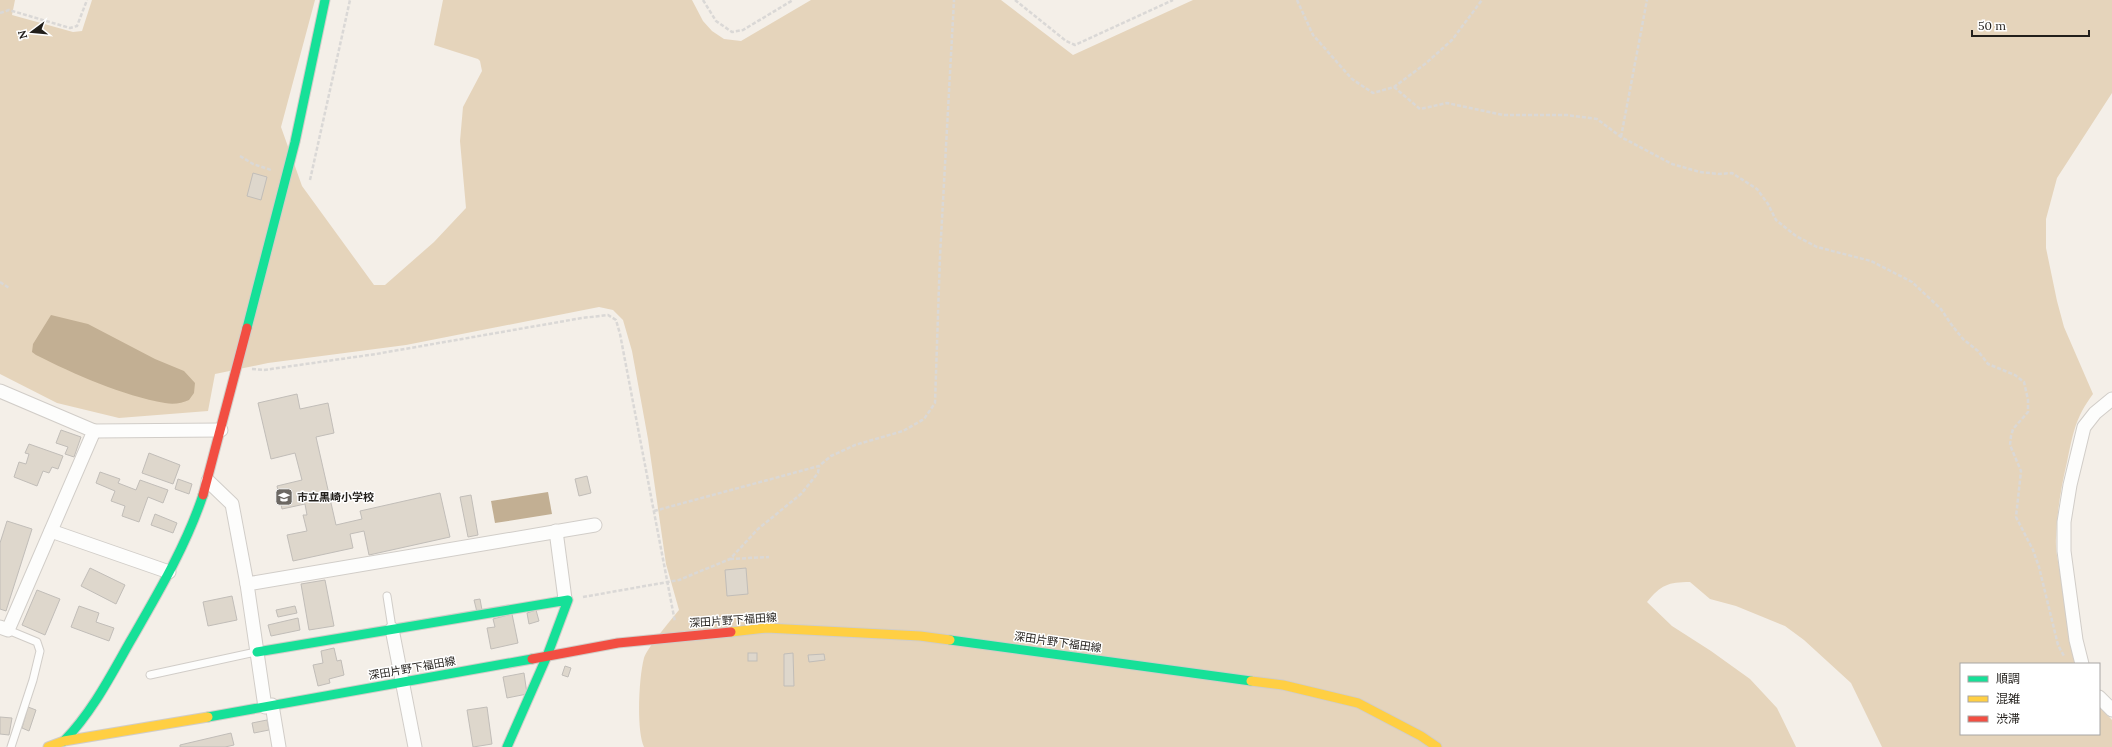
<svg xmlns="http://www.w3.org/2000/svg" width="2112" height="747" font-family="Lora,'Noto Sans JP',serif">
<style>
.forest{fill:#e5d4bb}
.water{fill:#c2af93}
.building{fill:#ded7cc;stroke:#c1bdb8}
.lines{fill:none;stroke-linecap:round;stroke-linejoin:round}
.lane-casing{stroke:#d1cdc8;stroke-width:9}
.street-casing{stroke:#d1cdc8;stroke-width:15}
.fast-casing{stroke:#d1cdc8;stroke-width:11}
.slow-casing{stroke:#d1cdc8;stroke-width:11}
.jam-casing{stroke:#d1cdc8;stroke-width:11}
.path{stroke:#dad8d6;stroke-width:2.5;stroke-dasharray:4 2;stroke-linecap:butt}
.lane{stroke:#fdfdfc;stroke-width:7}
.street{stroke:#fdfdfc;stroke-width:13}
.fast{stroke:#16e098;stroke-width:9}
.slow{stroke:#ffcf43;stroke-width:9}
.jam{stroke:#f24e42;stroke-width:9}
.labels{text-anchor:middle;stroke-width:3;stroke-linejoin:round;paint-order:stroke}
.poi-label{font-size:11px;font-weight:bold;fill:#221f1b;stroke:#fff;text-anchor:start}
.street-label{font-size:11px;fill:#221f1b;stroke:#fff}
</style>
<rect width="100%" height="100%" fill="#f4efe8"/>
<path class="forest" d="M 0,0 L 15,0 L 12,15 L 73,32 L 82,31 L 92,0 L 315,0 L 281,127 L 302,186 L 374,285 L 385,285 L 434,242 L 466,208 L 460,141 L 463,107 L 482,71 L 480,61 L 478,59 L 434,45 L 443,0 L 692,0 L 703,21 L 712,31 L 724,39 L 741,41 L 811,0 L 1001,0 L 1073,55 L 1193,0 L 2112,0 L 2112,93 L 2057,178 L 2046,219 L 2046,248 L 2057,301 L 2064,327 L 2093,394 C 2075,418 2073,434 2067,462 C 2061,487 2057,512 2056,538 C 2055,554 2060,567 2062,583 C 2067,611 2070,636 2077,664 L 1961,664 L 1961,734 L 2099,734 L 2099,706 L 2112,720 L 2112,747 L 1882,747 L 1851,683 L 1804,640 L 1785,626 L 1736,606 L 1710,599 L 1690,582 C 1668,582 1661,585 1647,602 L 1672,626 L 1711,651 L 1750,679 L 1777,708 L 1796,747 L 644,747 C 636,730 639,676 644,658 C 647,648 671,620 679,610 L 666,564 L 648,439 L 632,351 L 623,320 L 613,310 L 599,307 L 406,345 L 268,363 L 215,374 L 208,411 L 119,418 L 57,403 L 0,374 Z"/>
<g class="water">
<path d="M 51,315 L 88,324 L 155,359 L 184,371 L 195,383 L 194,393 L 189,400 C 182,403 174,405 165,403 C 123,396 74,374 36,355 L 32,352 L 33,344 Z"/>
<polygon points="548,492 552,514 495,523 491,501"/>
</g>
<g class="building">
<polygon points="253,173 267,177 261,200 247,196"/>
<polygon points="297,394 300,409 328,403 334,433 316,437 336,525 362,519 360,511 440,493 450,537 369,555 364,531 350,534 353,548 293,561 287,535 307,531 303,515 307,515 305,504 282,509 277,486 302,480 295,453 271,459 258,403"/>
<polygon points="61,430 81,437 74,457 65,454 68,447 56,443"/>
<polygon points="29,444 63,456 58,469 52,467 49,473 43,471 37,486 14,477 19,462 26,464 29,454 25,453"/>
<polygon points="149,453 180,465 173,484 142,473"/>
<polygon points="100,472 120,479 118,483 136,490 140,480 168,490 163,503 148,497 139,522 122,516 125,506 111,501 115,491 96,483"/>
<polygon points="587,476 591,493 579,496 575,479"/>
<polygon points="178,479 192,484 189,494 175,489"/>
<polygon points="471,495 478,535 468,537 460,497"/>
<polygon points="155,514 177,523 173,533 151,525"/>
<polygon points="7,521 32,529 6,611 0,609 0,543"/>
<polygon points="90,568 125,585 116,604 81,586"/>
<polygon points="746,568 748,594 727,596 725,570"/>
<polygon points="325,580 334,626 309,630 301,584"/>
<polygon points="37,590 60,599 45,635 22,625"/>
<polygon points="232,596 237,620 208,626 203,602"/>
<polygon points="480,599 482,610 477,612 474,600"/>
<polygon points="79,606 99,613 96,622 114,628 109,641 71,627"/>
<polygon points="295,606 297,613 278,617 276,610"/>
<polygon points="536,610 539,621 529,624 527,613"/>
<polygon points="512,614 518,643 491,649 487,628 495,627 493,619"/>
<polygon points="298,618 300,630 271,636 268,625"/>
<polygon points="334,648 337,661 341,660 344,675 329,679 330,683 318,686 313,665 323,663 321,651"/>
<rect x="748" y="653" width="9" height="8"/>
<polygon points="793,653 794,686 784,686 784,654"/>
<polygon points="824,654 825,660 809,662 808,655"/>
<polygon points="565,666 571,668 568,677 562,675"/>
<polygon points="524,673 527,694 507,698 503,677"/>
<polygon points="28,707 36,710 29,731 22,728"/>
<polygon points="487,707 492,744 473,747 467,710"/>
<polygon points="0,717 12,718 9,735 0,734"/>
<polygon points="267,720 269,730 254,733 252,723"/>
<polygon points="231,733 234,745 225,747 180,747 180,745"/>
</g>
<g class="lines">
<defs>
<g id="lane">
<polyline points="387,596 392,628"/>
<polyline points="8,630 37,642 40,651 33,680 11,747"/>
<polyline points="150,675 256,652"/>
</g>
<g id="street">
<polyline points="0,391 94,431 8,630 0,627"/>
<polyline points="94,431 221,430"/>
<polyline points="208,481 232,504 247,584 265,707"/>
<polyline points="51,531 169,572"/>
<polyline points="556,531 565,599"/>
<polyline points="247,584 595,525"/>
<polyline points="392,629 415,747"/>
<polyline points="2082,664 2076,640 2064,551 2064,522 2070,485 2084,427 2095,413 2112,399"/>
<polyline points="2099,697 2112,710"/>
<polyline points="272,705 279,747"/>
</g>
<g id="fast">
<polyline points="247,328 295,142 325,0"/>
<polyline points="950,640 1251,681"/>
<polyline points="257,652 568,600 547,656 507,747"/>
<polyline points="208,717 532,659"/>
<path d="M 64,741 C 93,711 111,675 131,640 C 158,593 186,546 203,495"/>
</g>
<g id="slow">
<polyline points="731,632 767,628 920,636 950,640"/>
<polyline points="1251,681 1283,685 1358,703 1421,736 1437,747"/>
<polyline points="48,747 64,741 208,717"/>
</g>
<g id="jam">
<polyline points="203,495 247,328"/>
<polyline points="532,659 618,643 731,632"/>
</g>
</defs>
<use href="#lane" class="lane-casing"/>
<use href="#street" class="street-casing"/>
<use href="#fast" class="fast-casing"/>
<use href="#slow" class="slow-casing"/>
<use href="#jam" class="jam-casing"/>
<g class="path">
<polyline points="703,0 716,21 732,32 743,30 793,0"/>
<polyline points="1015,0 1066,41 1075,45 1173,0"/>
<polyline points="1297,0 1313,35 1352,79 1373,93 1394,87 1425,64 1452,40 1482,0"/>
<polyline points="0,13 9,10 70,28 77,26 87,0"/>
<polyline points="1394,87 1420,109 1447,103 1503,115 1567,115 1597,119 1621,137 1672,164 1700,172 1719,174 1732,173 1757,189 1768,204 1776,220 1796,236 1817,247 1871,261 1912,282 1941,309 1951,324 1963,339 1978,351 1988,364 2015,375 2024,382 2028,400 2028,412 2013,429 2011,436 2010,445 2021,471 2016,517 2033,550 2039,567 2058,645 2064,656"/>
<polyline points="1621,137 1647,0"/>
<polyline points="240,156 253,164 271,170"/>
<polyline points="310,180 350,0"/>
<polyline points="0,282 9,288"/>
<polyline points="252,369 264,370 376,354 582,318 608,315 616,320 620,334 675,622"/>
<polyline points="654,511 819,466 831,456 855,445 903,431 924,419 935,403 940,256 954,0"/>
<polyline points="730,559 769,557"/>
<polyline points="583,597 679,580 730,559 758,529 801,494 818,473 819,466"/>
</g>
<use href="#lane" class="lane"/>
<use href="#street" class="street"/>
<use href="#fast" class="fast"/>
<use href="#slow" class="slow"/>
<use href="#jam" class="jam"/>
</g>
<defs>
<symbol id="school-square" viewBox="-11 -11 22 22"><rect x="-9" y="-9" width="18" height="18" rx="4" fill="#6c6863" stroke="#fff"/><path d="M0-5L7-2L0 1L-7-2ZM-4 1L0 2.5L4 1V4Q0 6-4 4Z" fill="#fff"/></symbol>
</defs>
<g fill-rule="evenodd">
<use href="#school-square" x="274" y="487" width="20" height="20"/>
</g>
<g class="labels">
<g class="poi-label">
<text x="297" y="501">市立黒崎小学校</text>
</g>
<g class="street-label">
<text transform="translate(733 620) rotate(-4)" y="4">深田片野下福田線</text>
<text transform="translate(1058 642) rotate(8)" y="4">深田片野下福田線</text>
<text transform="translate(412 668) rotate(-10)" y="4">深田片野下福田線</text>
</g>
</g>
<rect x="1960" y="663" width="140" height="72" fill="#ffffff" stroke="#a7a5a4"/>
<rect x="1968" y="676" width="20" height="6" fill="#16e098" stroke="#a7a5a4"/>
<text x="1996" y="683" font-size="12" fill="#221f1b">順調</text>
<rect x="1968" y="696" width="20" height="6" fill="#ffcf43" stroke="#a7a5a4"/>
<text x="1996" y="703" font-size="12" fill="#221f1b">混雑</text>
<rect x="1968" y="716" width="20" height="6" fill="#f24e42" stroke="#a7a5a4"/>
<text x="1996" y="723" font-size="12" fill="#221f1b">渋滞</text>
<g transform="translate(32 32) rotate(254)" stroke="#ffffff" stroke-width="3" paint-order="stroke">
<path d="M0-3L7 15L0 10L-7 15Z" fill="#221f1b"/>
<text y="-6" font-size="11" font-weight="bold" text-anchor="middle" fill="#221f1b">N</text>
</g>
<path d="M1972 30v6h117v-6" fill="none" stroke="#221f1b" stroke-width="2"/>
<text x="1978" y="30" font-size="12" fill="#221f1b" stroke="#ffffff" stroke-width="3" paint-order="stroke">50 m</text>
</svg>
